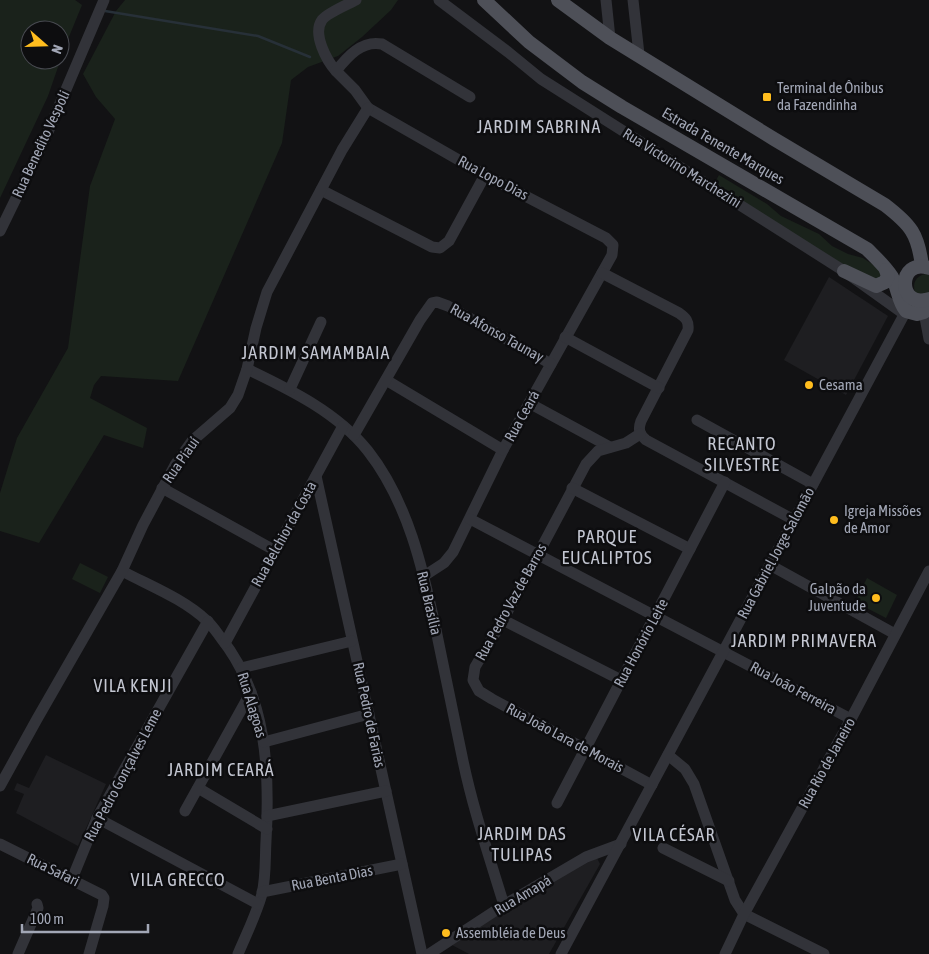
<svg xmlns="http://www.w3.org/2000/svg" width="929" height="954" font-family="'Asap Condensed',sans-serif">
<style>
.built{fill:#1e1e21}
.green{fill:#1a221b;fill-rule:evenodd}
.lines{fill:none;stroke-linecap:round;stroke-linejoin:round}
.stream{stroke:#273038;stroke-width:2.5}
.minor{stroke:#323339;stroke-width:11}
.major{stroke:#4e5058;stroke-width:14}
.poi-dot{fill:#ffbd1e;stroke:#0d0d0f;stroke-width:2}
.labels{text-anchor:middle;stroke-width:5;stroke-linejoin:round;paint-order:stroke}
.poi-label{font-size:15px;fill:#a2a7b6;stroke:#0d0d0f;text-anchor:start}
.street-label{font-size:15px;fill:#a2a7b6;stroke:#0d0d0f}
.quarter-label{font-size:18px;letter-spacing:1px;fill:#c3c6d1;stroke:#0d0d0f}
</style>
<rect width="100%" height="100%" fill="#121214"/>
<g class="built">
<polygon points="829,277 888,316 846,395 784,360"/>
<polygon points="46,755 106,784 78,846 16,813 24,794 14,790 17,783 29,788"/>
<polygon points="589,858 597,858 600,864 549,954 469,954 452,945 506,908"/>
</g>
<g class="green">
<path d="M 0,0 L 75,0 L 82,5 L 66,44 L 48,96 L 0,198 ZM 30,30 L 60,30 L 60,60 L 30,60 Z"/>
<polygon points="125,0 398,0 391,10 362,37 338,56 308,67 291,80 282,143 178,381 101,376 94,385 90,398 147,428 143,448 104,435 39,543 0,531 0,493 17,438 68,348 90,186 115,119 96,97 83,74 116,11"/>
<polygon points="719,175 767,204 781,216 819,234 832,246 848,254 863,258 881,270 884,279 877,283 851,270 714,184"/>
<path d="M 925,274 L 929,275 L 929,297 L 915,292 C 912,283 916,276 925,274 Z"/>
<polygon points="80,563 108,577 100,593 72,579"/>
<polygon points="867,578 897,595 886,618 855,602"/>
</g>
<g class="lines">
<polyline class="stream" points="105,11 258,36 310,57"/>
<g class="minor">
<polyline points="439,0 508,52 541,79 844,271 904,314"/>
<polyline points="606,0 610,38"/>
<polyline points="633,0 639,54"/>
<path d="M 336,71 C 327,61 312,34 322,20 C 327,13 347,5 356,0"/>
<polyline points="368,108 485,175 606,238 613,245 612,255 503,450 453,552 444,563 424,576"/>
<path d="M 368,108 L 355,90 L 336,71 C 348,56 362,40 382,44 L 470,97"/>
<polyline points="321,190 432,247 440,248 449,241 485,175"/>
<polyline points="0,231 45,139 104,0"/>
<path d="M 602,273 L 679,313 C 686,318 689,321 688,330 L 641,421 C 638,429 639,434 646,440 L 794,520"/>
<polyline points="924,312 929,339"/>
<polyline points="565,337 659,388"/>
<path d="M 247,369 C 291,390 338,413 368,451 C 408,502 423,569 436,630 C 445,672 453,714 462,756 C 472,806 489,856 504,905"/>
<polyline points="386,380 503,450"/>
<polyline points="290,389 321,322"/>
<polyline points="529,403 610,447"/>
<polyline points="697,420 813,484"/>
<polyline points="640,434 626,443 598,451 586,464 503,620 475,667 473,680 479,691 492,699 652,785"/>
<polyline points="354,435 420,320 432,303 437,302 448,306 551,364"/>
<polyline points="316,476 422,954"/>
<polyline points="162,488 274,550"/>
<polyline points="572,488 690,549"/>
<polyline points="470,519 851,719"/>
<polyline points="770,565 895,634"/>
<path d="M 122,571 C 150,586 184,599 207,621 C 213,626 217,633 221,638 C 267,696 270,771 266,841 C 265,858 266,877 262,894 C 256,915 246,935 238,954"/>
<polyline points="503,620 621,680"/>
<polyline points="225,643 343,426"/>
<polyline points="241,668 352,641"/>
<polyline points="264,742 369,714"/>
<polyline points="668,755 685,769 694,784 735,900 744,914 824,954"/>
<polyline points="0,786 37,719 122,571 143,525 175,465 192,441 230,408 238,395 247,369 256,328 267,292 342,150 368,108"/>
<polyline points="198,788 267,829"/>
<polyline points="557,803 725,482"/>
<polyline points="185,811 251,692"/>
<polyline points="267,816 386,791"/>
<polyline points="97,818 258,904"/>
<polyline points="0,844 102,895 104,898 103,906 89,954"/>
<polyline points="663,848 729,881"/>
<polyline points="72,879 97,818 208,621"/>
<polyline points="262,892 402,864"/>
<polyline points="18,954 38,908 37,904"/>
<polyline points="429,954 504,905 586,857 621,844"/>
<polyline points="561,954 906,311"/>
<polyline points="725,954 744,914 851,719 929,571"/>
</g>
<g class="major">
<path d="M 484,0 L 529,42 L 582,82 L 622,107 L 867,249 C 876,258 885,266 892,277 C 898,288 898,301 906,311 L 917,314 L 924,312 L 928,305 L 926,300"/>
<path d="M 558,0 L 610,38 L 774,139 L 885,205 C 911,225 918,234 922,266"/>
<path d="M 929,268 C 897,257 897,310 929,299"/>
<polyline points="844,271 876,286 885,282 888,276 886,270"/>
</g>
</g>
<g class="poi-dot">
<rect x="762" y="92" width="10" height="10" rx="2.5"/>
<circle cx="809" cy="385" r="5"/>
<circle cx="834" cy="520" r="5"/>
<circle cx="876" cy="598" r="5"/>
<circle cx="446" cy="933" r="5"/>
</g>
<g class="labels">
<g class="poi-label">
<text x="777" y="93">Terminal de Ônibus<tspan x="777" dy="17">da Fazendinha</tspan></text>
<text x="819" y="390">Cesama</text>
<text x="844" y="516">Igreja Missões<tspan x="844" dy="17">de Amor</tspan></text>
<text x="866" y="594" text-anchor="end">Galpão da<tspan x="866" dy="17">Juventude</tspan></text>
<text x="456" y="938">Assembléia de Deus</text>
</g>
<g class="street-label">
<text transform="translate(41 144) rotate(-65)" y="5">Rua Benedito Vespoli</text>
<text transform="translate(723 146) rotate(30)" y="5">Estrada Tenente Marques</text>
<text transform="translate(682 168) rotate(32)" y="5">Rua Victorino Marchezini</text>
<text transform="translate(493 178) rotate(28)" y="5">Rua Lopo Dias</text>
<text transform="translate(497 333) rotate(29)" y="5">Rua Afonso Taunay</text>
<text transform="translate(522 416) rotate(-61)" y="5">Rua Ceará</text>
<text transform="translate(181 460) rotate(-55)" y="5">Rua Piauí</text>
<text transform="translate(284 534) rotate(-61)" y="5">Rua Belchior da Costa</text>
<text transform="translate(776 553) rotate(-62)" y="5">Rua Gabriel Jorge Salomão</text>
<text transform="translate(511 602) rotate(-61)" y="5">Rua Pedro Vaz de Barros</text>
<text transform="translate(429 603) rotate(77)" y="5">Rua Brasília</text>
<text transform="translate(641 643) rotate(-62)" y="5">Rua Honório Leite</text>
<text transform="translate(793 688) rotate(28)" y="5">Rua João Ferreira</text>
<text transform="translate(252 705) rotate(73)" y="5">Rua Alagoas</text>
<text transform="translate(369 715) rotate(78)" y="5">Rua Pedro de Farias</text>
<text transform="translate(565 738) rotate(28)" y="5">Rua João Lara de Morais</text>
<text transform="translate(827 763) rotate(-61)" y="5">Rua Rio de Janeiro</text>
<text transform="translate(123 775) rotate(-62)" y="5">Rua Pedro Gonçalves Leme</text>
<text transform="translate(53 870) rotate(26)" y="5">Rua Safari</text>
<text transform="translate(332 878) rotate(-11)" y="5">Rua Benta Dias</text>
<text transform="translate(523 895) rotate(-31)" y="5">Rua Amapá</text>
</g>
<g class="quarter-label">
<text x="539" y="133">JARDIM SABRINA</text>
<text x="316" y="359">JARDIM SAMAMBAIA</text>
<text x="742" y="450">RECANTO<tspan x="742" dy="21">SILVESTRE</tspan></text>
<text x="607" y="543">PARQUE<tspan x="607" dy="21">EUCALIPTOS</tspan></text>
<text x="804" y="647">JARDIM PRIMAVERA</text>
<text x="133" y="692">VILA KENJI</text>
<text x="221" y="776">JARDIM CEARÁ</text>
<text x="522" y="840">JARDIM DAS<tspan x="522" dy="21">TULIPAS</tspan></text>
<text x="674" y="841">VILA CÉSAR</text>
<text x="178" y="886">VILA GRECCO</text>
</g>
</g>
<g transform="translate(45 45) rotate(110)"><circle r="24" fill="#0d0d0f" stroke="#494b52"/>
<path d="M0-4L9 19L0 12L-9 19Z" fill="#ffbd1e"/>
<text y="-8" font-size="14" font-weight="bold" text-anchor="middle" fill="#a2a7b6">N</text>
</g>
<path d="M22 924v8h126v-8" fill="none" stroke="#a2a7b6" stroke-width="2.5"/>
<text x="30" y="924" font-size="15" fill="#a2a7b6" stroke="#0d0d0f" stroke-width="4" paint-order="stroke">100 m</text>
</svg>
